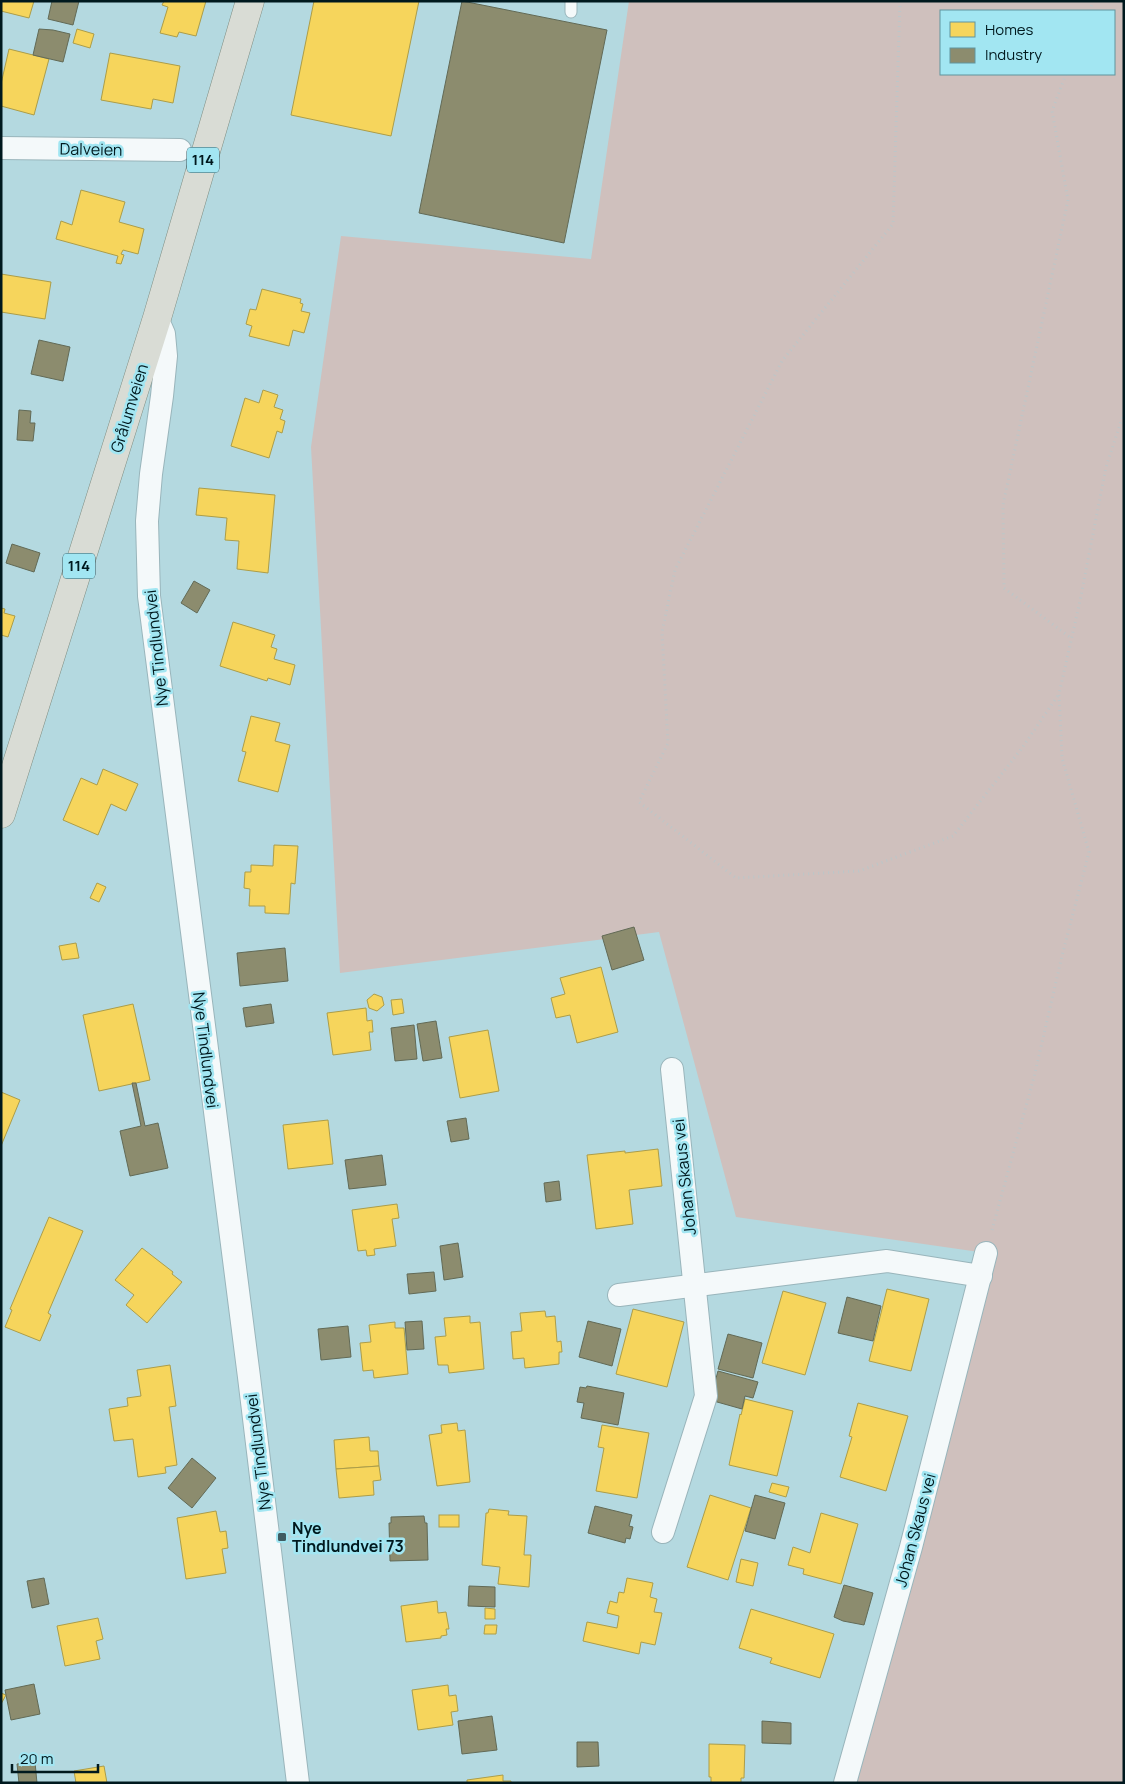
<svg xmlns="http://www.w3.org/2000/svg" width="1125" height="1784" font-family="Manrope,sans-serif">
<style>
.green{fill:#cfc0bd;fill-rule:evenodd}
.homes{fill:#f6d55c;stroke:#ac9d49}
.industry{fill:#8c8c6e;stroke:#626a56}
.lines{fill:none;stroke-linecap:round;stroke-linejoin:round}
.lane-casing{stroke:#99b5bb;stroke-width:13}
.street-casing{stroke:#99b5bb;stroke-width:24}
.primary-casing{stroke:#7f8d82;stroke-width:29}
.path{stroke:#bcc6c8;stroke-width:3;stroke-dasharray:1 4;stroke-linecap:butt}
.lane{stroke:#f4f9fa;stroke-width:11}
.street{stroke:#f4f9fa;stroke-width:22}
.primary{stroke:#d9dcd5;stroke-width:28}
.poi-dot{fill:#3f5c62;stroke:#a2e6f2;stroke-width:2}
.labels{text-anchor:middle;stroke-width:5;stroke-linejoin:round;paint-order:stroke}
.shield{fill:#a2e6f2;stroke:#31565e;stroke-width:1}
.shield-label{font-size:15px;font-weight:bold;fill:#00191e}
.street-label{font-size:16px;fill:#00191e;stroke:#a2e6f2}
.poi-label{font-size:16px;font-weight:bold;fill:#00191e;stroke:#a2e6f2;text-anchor:start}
</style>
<rect width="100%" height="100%" fill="#b4d9e0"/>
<path class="green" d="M 629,1 L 1124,1 L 1124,1783 L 845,1783 L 986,1253 L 736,1217 L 659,932 L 340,973 L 311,447 L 341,236 L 591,259 ZM 941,11 L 1114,11 L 1114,74 L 941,74 Z"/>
<g class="homes">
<polygon points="1,1 34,1 29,18 1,11"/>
<polygon points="164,1 206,1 196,36 179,32 177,37 160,33 168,7 162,5"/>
<polygon points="314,1 419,1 391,136 291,115"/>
<polygon points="77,29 94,34 90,48 73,43"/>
<polygon points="9,49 49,59 34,115 1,106 1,84"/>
<polygon points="110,53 180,66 173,103 153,99 151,109 101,100"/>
<polygon points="81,190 125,202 119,222 144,229 138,254 123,250 121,254 124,255 121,264 116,263 118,256 56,239 61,221 72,225"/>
<polygon points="1,274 51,282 45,319 1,312"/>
<polygon points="262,289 301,299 300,303 303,304 301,311 310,313 304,333 293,330 289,346 249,336 252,326 246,324 250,309 256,310"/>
<polygon points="263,390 278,395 274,407 283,410 280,419 285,421 282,433 277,431 269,458 231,446 245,398 259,403"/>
<polygon points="199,488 275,495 268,573 237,569 239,541 225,540 227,518 196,515"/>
<polygon points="1,608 5,609 4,613 15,616 8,637 1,635"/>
<polygon points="233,622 275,635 271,647 277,649 274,659 295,665 290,685 268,678 267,681 220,666"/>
<polygon points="251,716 280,723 275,741 290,745 278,792 238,781 246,752 242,751"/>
<polygon points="103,769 138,784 126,811 111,804 98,835 63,820 81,778 97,785"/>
<polygon points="274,845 298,846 295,884 291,883 289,914 265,913 265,906 249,906 250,889 244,888 245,872 251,872 251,865 273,866"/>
<polygon points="97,883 106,887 99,902 90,898"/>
<polygon points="76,943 79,958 62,960 59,946"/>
<polygon points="601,967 618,1032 577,1043 570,1015 556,1018 551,998 565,994 560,978"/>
<polygon points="374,994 382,997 384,1005 377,1011 369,1008 367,1000"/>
<polygon points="402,999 404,1013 393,1015 391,1000"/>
<polygon points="133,1004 150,1080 99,1091 83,1015"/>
<polygon points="366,1008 367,1021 372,1020 373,1032 369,1032 371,1050 333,1055 327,1013"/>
<polygon points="488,1030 499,1091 460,1098 449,1037"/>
<polygon points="1,1092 20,1100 1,1146"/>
<polygon points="328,1120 333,1164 288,1169 283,1125"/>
<polygon points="658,1149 662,1186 629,1190 633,1224 596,1229 587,1155 625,1151 625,1153"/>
<polygon points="397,1204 399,1218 392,1219 396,1246 374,1249 375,1255 367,1256 366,1250 358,1251 352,1210"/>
<polygon points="49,1217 83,1231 48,1313 51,1315 40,1341 5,1327 12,1310 10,1309"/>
<polygon points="142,1248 173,1272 172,1274 182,1282 147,1323 126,1305 134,1295 115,1280"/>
<polygon points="887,1289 929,1299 911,1371 869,1361"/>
<polygon points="783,1291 826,1303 805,1375 762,1363"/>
<polygon points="633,1309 684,1322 667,1387 616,1374"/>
<polygon points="545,1311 546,1317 555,1316 557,1342 561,1341 562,1352 559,1352 559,1364 525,1368 524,1358 513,1359 511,1332 522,1331 520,1313"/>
<polygon points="470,1316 470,1323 480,1322 484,1369 449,1373 448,1365 438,1365 435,1337 446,1336 444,1318"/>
<polygon points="395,1322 395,1328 404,1328 408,1374 374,1378 373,1370 363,1371 360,1343 371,1342 369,1325"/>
<polygon points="170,1365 176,1406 169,1407 177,1465 165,1467 166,1473 138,1477 133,1439 114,1441 109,1409 128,1406 127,1398 141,1396 137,1370"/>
<polygon points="745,1399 793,1411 777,1476 729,1465 740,1414 741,1415"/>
<polygon points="858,1403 908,1416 886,1491 840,1477 852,1437 849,1436"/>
<polygon points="457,1423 458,1431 465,1430 470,1482 437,1486 429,1435 442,1433 441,1425"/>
<polygon points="602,1425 649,1433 637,1498 596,1491 604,1448 598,1447"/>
<polygon points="369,1437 370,1451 378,1451 379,1466 336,1469 334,1440"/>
<polygon points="379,1466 381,1480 373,1481 374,1495 339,1498 336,1469"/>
<polygon points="772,1483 789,1487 786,1497 769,1492"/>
<polygon points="710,1495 751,1508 728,1580 687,1567"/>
<polygon points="489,1509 509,1511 508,1515 527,1516 524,1555 531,1555 529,1587 498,1584 500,1567 482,1565 486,1513 488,1513"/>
<polygon points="216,1511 220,1532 226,1531 228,1548 222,1549 226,1573 186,1579 177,1518"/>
<polygon points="821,1513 858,1524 841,1584 803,1574 804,1569 788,1565 793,1547 810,1553"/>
<rect x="439" y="1515" width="20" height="12"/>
<polygon points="741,1559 758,1563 753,1586 736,1582"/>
<polygon points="627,1578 653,1583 650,1597 657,1599 654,1612 662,1613 655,1645 641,1642 639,1654 583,1641 587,1622 617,1628 619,1616 607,1613 610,1601 617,1603 619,1592 624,1593"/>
<polygon points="437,1601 438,1613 446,1612 449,1629 446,1629 447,1635 441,1636 441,1638 406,1642 401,1606"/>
<polygon points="485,1608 495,1609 495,1619 485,1619"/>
<polygon points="751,1609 834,1634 820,1678 770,1663 772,1658 739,1648"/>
<polygon points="98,1618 103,1639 96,1641 100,1659 65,1666 57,1626"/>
<polygon points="485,1625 497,1625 496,1634 484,1634"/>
<polygon points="448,1685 449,1696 456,1695 458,1711 451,1712 453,1725 418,1730 412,1690"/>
<polygon points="1,1693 6,1695 1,1704"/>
<polygon points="709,1744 745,1745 744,1778 741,1778 741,1783 711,1783 711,1777 709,1777"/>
<polygon points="104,1766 107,1783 76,1783 74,1771"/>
<polygon points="503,1775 503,1781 511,1781 511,1783 467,1783 467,1780"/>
</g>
<g class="industry">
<polygon points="52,1 79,1 73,25 48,19"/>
<polygon points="462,1 607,30 564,243 419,213"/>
<polygon points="39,29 53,30 70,34 63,62 33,55"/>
<polygon points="39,340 70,347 63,381 31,374"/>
<polygon points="19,410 31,411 30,423 35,423 33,441 17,440"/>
<polygon points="12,544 40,553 34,572 6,563"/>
<polygon points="194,581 210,590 197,613 181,603"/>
<polygon points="634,927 644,960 612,970 602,936"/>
<polygon points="285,948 288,981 240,986 237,953"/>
<polygon points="271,1004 274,1023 246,1027 243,1008"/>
<polygon points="436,1021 442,1058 423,1061 417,1024"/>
<polygon points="414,1025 417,1059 395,1061 391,1028"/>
<polygon points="132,1083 136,1083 145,1126 158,1123 168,1168 130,1176 120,1131 141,1126"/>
<polygon points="466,1118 469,1139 451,1142 447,1121"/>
<polygon points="382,1155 386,1185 349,1189 345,1160"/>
<polygon points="559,1181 561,1200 546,1202 544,1183"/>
<polygon points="458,1243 463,1277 444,1280 440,1246"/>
<polygon points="434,1272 436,1291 409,1294 407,1274"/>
<polygon points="847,1297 881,1306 873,1341 838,1333"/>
<polygon points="422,1321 424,1349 407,1350 405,1322"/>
<polygon points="588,1321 621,1329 612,1366 579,1357"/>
<polygon points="348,1326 351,1357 321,1360 318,1329"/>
<polygon points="728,1334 762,1343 753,1378 718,1369"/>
<polygon points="718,1371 758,1382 753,1398 745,1396 742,1409 710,1400"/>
<polygon points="587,1386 624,1393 618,1425 581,1418 584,1403 577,1402 580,1387 586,1388"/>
<polygon points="192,1458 216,1478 192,1508 168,1488"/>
<polygon points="755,1495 785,1503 775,1539 745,1531"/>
<polygon points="595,1506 632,1515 629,1526 633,1527 630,1539 626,1538 625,1543 588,1533"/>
<polygon points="424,1516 425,1523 427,1523 428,1560 390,1561 389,1523 391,1523 391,1517"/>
<polygon points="44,1578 49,1604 32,1608 27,1581"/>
<polygon points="844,1585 873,1593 864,1625 843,1621 834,1617"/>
<polygon points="469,1586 495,1587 495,1607 468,1606"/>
<polygon points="34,1684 40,1714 11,1720 5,1690"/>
<polygon points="492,1716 497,1750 462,1754 458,1721"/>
<polygon points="762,1721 791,1723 791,1744 762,1743"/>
<polygon points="577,1742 598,1742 599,1766 577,1767"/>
<polygon points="35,1762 37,1783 19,1783 17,1764"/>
</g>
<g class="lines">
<defs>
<polyline id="lane" points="571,1 571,12"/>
<g id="street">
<polyline points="1,148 180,150"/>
<polyline points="157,318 164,334 166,356 162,396 151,474 147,521 149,596 249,1377 298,1783"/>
<polyline points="619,1295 887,1261 981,1276"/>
<polyline points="663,1532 706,1396 672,1069"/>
<polyline points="845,1783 911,1547 986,1253"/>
</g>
<polyline id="primary" points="1,814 157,318 250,1"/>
</defs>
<use href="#lane" class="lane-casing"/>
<use href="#street" class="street-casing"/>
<use href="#primary" class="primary-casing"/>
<g class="path">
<polyline points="900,1 893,224 782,361 675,570 662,632 668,743 639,802 736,878 859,871 953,836 1022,748 1059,694"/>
<polyline points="1090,11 1093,1"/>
<polyline points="1066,74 1052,111 1068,200 1003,505 1004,588 1071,638"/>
<polyline points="992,1230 1034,1077 1062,956 1089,852 1062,758 1059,694 1080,601 1106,467 1124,412"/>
</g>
<use href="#lane" class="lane"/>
<use href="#street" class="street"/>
<use href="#primary" class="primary"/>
</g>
<rect class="poi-dot" x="277" y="1532" width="10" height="10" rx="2.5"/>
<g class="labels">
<g class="shield">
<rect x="187" y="147.5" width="32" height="25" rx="4"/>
<rect x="63" y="553.5" width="32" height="25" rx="4"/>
</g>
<g class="shield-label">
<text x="203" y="165">114</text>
<text x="79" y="571">114</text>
</g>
<g class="street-label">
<text transform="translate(91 149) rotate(1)" y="6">Dalveien</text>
<text transform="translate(129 408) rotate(-73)" y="6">Grålumveien</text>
<text transform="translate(156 648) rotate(-96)" y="6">Nye Tindlundvei</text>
<text transform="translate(206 1050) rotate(83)" y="6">Nye Tindlundvei</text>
<text transform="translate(684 1177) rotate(-96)" y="6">Johan Skaus vei</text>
<text transform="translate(258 1452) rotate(-97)" y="6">Nye Tindlundvei</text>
<text transform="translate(915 1530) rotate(-75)" y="6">Johan Skaus vei</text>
</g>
<g class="poi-label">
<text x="292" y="1534">Nye<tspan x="292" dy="18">Tindlundvei 73</tspan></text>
</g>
</g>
<rect width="1125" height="1784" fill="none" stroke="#00191e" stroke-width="5"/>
<rect x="940" y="10" width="175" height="65" fill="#a2e6f2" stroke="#61949d"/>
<rect x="950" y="22" width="25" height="15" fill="#f6d55c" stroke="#61949d"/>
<text x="985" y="35" font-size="15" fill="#00191e">Homes</text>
<rect x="950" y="48" width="25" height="15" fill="#8c8c6e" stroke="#61949d"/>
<text x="985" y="60" font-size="15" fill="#00191e">Industry</text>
<path d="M12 1764v8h86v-8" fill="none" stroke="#00191e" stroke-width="2.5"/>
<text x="20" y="1764" font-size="15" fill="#00191e" stroke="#a2e6f2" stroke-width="4" paint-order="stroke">20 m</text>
</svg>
